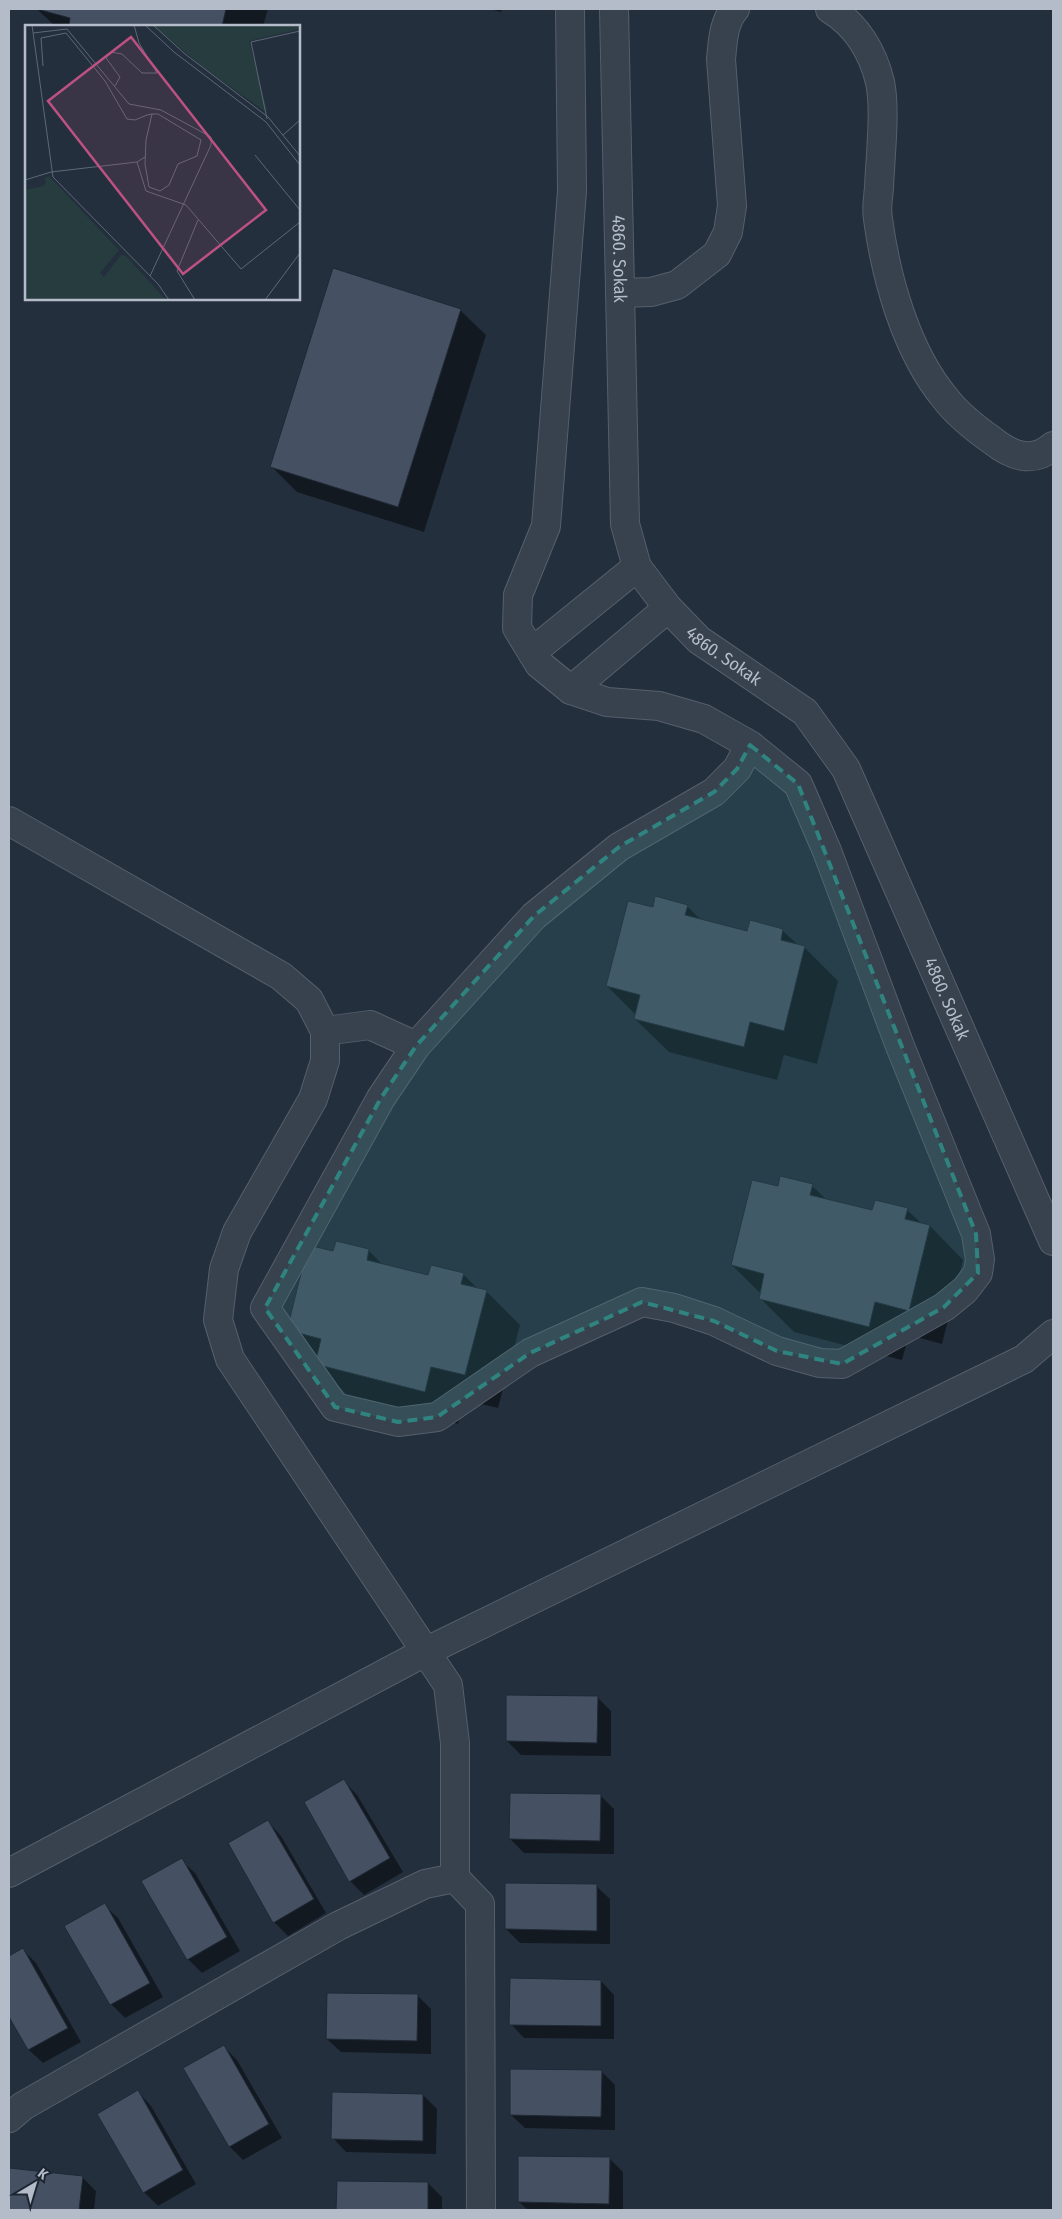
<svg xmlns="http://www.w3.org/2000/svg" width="1062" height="2219" font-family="'Fira Sans Condensed',sans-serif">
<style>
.shadow{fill:#0007}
.building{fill:#455162;stroke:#1f2835}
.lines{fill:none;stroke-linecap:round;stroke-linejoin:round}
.minor-casing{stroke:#565f6c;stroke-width:30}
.minor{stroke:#38414e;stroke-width:28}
.marked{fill:#308480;fill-opacity:0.2;stroke:#308480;stroke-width:4;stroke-dasharray:10 6;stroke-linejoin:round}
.labels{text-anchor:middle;stroke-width:4;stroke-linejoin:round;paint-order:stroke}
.street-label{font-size:18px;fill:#b4bcc9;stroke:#1d2633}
.inset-road{fill:none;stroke:#5e6776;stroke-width:1}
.view{fill:#bd5182;fill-opacity:0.15;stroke:#bd5182;stroke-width:2.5}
.inset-edge{fill:none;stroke:#b4bcc9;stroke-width:2.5}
</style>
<rect width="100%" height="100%" fill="#242f3e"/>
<g class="shadow">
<polygon points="268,9 263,26 55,26 38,10"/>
<polygon points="489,9 502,9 501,12"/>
<polygon points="460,310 486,335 424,532 297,492 271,466"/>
<polygon points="687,906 702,921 748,932 782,930 798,945 804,947 838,981 817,1064 784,1055 777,1080 669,1052 635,1019 636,1015 607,986 653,908"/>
<polygon points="812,1186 827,1200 873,1212 907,1210 922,1224 930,1226 963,1260 942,1344 909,1335 902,1360 794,1332 760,1298 761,1294 732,1265 778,1188"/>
<polygon points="369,1251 383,1265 429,1277 464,1275 478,1289 486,1291 520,1325 498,1408 464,1400 458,1424 349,1397 316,1363 289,1330 334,1253"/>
<polygon points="597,1697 611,1711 611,1756 521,1755 507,1741"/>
<polygon points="344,1781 357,1795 403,1872 364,1895 350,1881"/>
<polygon points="600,1795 614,1809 614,1854 524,1853 510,1839"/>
<polygon points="268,1822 281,1836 326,1913 288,1936 274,1922"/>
<polygon points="181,1860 195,1873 240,1951 202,1973 188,1959"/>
<polygon points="596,1886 610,1899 610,1944 520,1943 506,1929"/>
<polygon points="104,1905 118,1918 163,1997 125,2018 111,2004 66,1927"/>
<polygon points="23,1950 36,1963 81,2042 43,2063 29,2050 9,2014 9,1958"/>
<polygon points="601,1981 614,1995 614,2039 524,2038 511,2024"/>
<polygon points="417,1995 431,2009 431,2054 341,2052 327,2039"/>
<polygon points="223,2046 237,2060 282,2138 243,2160 230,2147 185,2068"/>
<polygon points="601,2071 615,2085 615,2130 525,2128 511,2115"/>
<polygon points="138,2092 151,2106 196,2184 158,2206 144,2192"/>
<polygon points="423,2095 437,2109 436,2154 346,2152 333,2138"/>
<polygon points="609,2158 623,2172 623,2210 528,2210 519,2202"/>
<polygon points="9,2169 82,2177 96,2191 94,2210 9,2210"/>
<polygon points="338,2182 428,2183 442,2197 442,2210 338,2210"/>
</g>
<g class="building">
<polygon points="37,9 226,9 222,26 69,26 70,18"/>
<polygon points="333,268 461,309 398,507 270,467"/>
<polygon points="655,896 688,905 685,915 747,931 750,920 783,929 781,940 805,946 784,1031 750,1022 744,1047 634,1019 640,995 606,986 628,901 653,907"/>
<polygon points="780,1176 813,1184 810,1195 872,1210 875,1200 908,1208 905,1219 930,1225 909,1311 875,1302 869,1327 759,1299 764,1274 731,1265 752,1180 778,1186"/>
<polygon points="336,1241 369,1249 367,1260 428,1275 431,1265 464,1273 461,1284 487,1290 465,1375 431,1367 425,1392 315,1364 321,1339 287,1330 308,1245 333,1251"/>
<polygon points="506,1695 598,1696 597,1743 506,1741"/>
<polygon points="344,1779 390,1858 349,1882 304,1802"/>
<polygon points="510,1793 601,1794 600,1841 509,1839"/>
<polygon points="268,1820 314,1899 273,1923 228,1843"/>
<polygon points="182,1858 227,1937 187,1960 141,1881"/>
<polygon points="505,1883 597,1884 597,1931 505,1929"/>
<polygon points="105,1903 150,1983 110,2005 64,1926"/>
<polygon points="23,1948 68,2028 28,2050 9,2017 9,1956"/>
<polygon points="510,1978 601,1980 601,2026 509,2025"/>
<polygon points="327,1993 418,1994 417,2041 326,2039"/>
<polygon points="224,2045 269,2124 229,2147 183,2068"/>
<polygon points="510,2069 602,2070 601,2117 510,2115"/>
<polygon points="138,2090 183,2170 143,2193 97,2114"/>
<polygon points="332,2092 423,2094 423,2141 331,2139"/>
<polygon points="518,2156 610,2157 609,2204 518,2202"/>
<polygon points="9,2168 83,2176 79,2210 9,2210"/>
<polygon points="337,2181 428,2182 428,2210 336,2210"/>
</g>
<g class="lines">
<defs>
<g id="minor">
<polyline points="570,9 572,191 546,526 518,595 517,628 539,664 571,690 607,702 659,706 704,719 750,745 798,784 827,851 900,1046 976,1234 980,1259 978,1273 965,1290 944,1307 842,1364 820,1363 777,1351 714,1321 674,1308 642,1302 530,1353 437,1417 398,1422 335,1407 265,1308 381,1098 416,1046 534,916 619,847 714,792 737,769 750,745"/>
<path id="s1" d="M 614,9 L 625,524 L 637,567 L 668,608 L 699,640 L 805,712 L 846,769 L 1053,1241"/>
<path d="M 830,9 C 857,25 873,53 880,82 C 886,110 880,159 879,188 C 878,198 876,209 878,219 C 886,278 906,351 945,398 C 957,414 976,429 993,441 C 1012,456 1033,464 1053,446"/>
<path d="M 620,293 L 651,292 L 677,285 L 717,254 L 728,232 L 732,206 L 721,59 C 723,41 723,23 735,9"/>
<polyline points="532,652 637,567"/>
<polyline points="571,690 668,608"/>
<polyline points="9,821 281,976 309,1000 325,1031 370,1025 416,1046"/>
<polyline points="325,1031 325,1061 313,1099 237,1232 224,1269 218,1320 230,1359 448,1685 455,1743 455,1878 480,1904 481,2210"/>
<polyline points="9,1873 427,1651 1024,1359 1053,1334"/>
<polyline points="9,2118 23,2106 338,1926 425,1884 455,1878"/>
</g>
</defs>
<use href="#minor" class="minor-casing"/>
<use href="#minor" class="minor"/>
</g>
<path class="marked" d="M 750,745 L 798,784 L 976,1234 L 978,1273 L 944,1307 L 842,1364 L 777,1351 L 714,1321 L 642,1302 L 530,1353 L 437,1417 L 398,1422 L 335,1407 L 265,1308 L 381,1098 L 416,1046 L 534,916 L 619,847 L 714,792 L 737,769 Z"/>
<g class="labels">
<g class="street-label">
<text dy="6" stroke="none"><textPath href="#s1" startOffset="250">4860. Sokak</textPath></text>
<text dy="6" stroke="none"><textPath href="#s1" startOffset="685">4860. Sokak</textPath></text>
<text dy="6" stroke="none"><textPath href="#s1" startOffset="1105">4860. Sokak</textPath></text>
</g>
</g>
<g transform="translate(25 25)">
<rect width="275" height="275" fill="#242f3e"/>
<path d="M 128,0 L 275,0 L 275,4 L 224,16 L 242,85 L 240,86 L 180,44 ZM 24,151 L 94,225 L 75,248 L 79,252 L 96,230 L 101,231 L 141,275 L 0,275 L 0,165 L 18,161 L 21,157 L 19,154 Z" fill="#263c3f"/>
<path class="inset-road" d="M 7,0 L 28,152 L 133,259 L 144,275M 120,0 L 149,27 L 241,97 L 275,140M 128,0 L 160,29 L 243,92 L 275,131M 8,8 L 42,4 L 104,79 L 136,85 L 186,112 L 186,120 L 125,251M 18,41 L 16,13 L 41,8 L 80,56 L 102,94 L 110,95 L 122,90 L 127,89 L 133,89 L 176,115 L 172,131 L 153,139 L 144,160 L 135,166 L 124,162 L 120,139 L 121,115 L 127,89M 90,61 L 95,52 L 81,33 L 86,27 L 97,29 L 117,48 L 132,48 L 114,18 L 109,0M 242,94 L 226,17 L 275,6M 258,110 L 275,95M 230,130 L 275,185M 112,137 L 121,166 L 161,180 L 216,244 L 275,197M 0,155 L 26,147 L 112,137 L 120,132M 170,275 L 152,246 L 173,195M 240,275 L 275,228"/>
<path class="view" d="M 106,12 L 241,185 L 158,249 L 23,76 Z"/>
<rect width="275" height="275" class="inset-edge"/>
</g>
<rect width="1062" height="2219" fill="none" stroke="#b4bcc9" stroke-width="20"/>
<g transform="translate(35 2184) rotate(38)" stroke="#1d2633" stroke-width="4" paint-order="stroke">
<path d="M0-4L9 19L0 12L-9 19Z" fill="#b4bcc9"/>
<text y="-8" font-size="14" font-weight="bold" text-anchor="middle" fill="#b4bcc9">K</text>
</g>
</svg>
